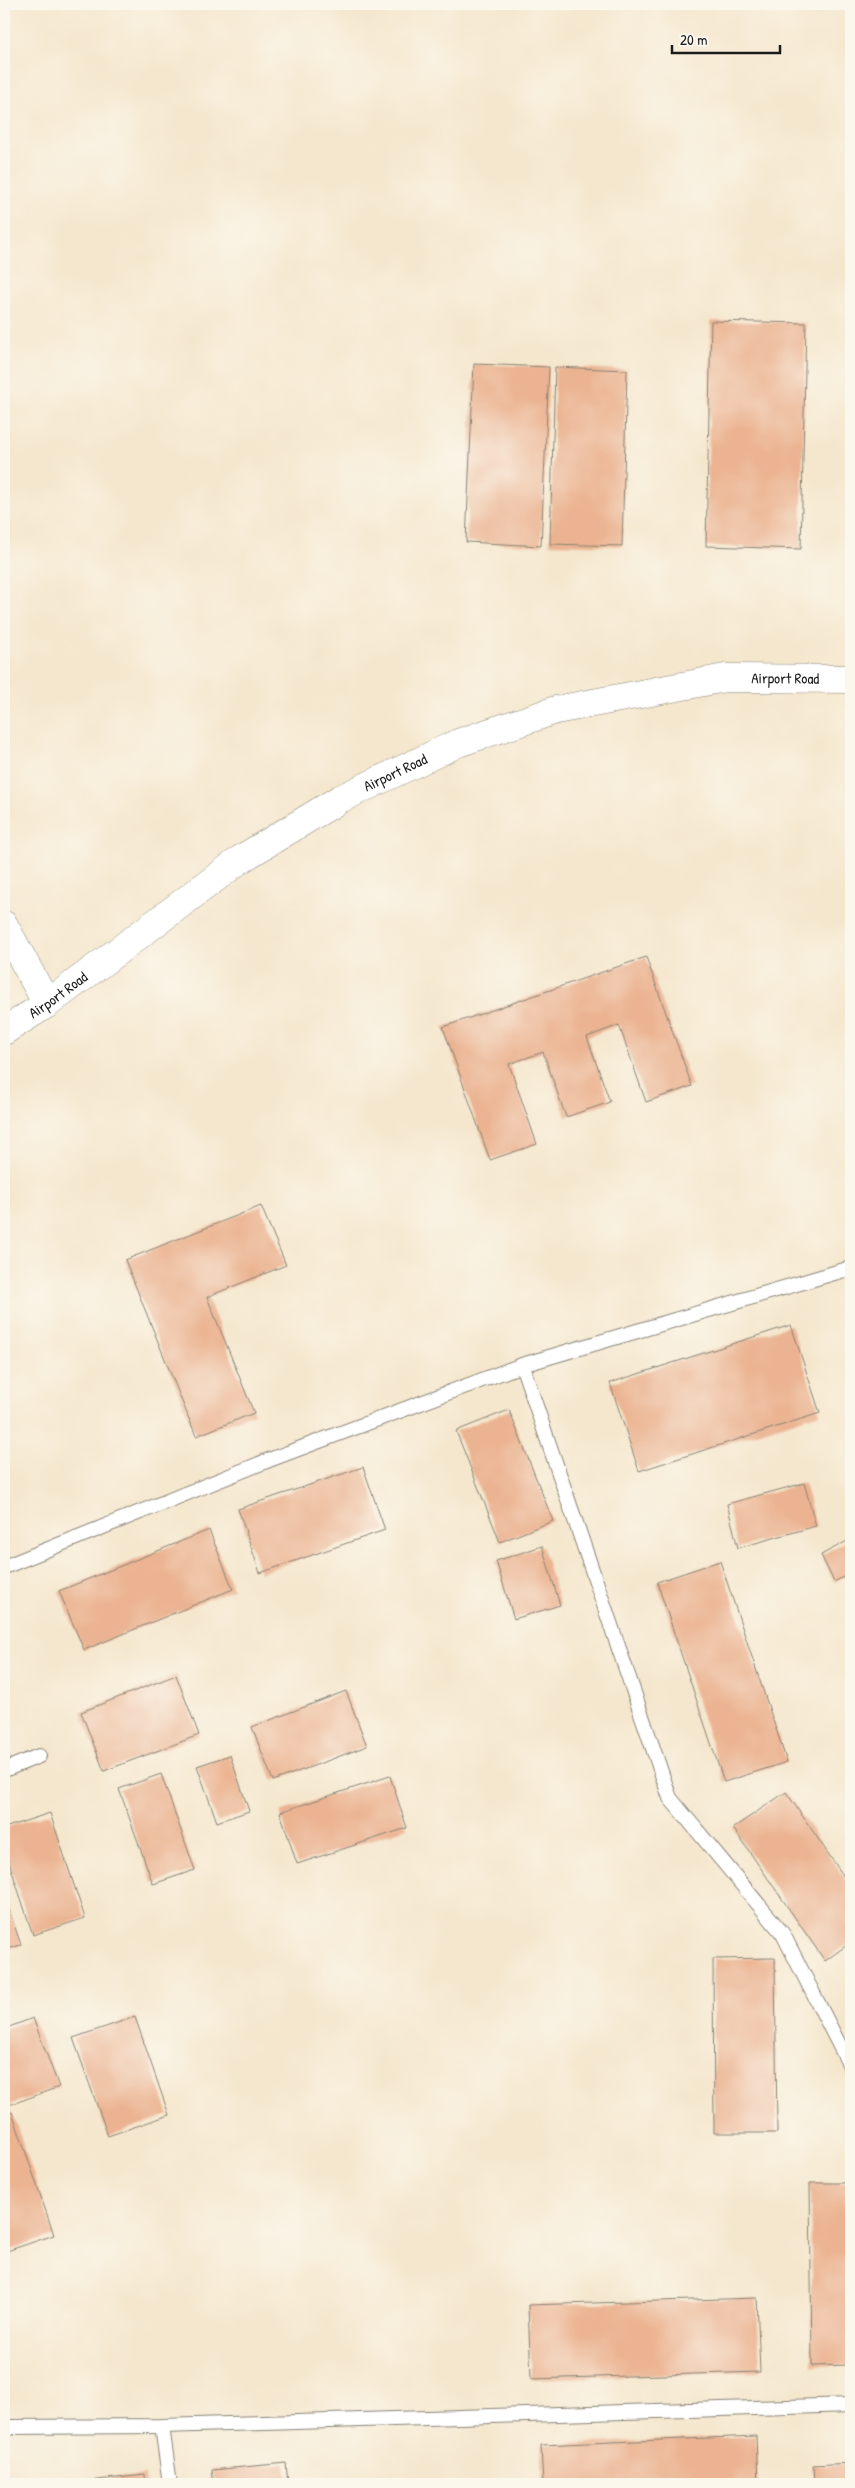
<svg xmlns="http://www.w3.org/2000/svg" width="855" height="2488" font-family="'Patrick Hand',sans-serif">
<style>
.building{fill:#ebb391}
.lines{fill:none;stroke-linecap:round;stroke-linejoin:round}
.lane-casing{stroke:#888275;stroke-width:16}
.street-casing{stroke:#888275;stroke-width:29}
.secondary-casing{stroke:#888275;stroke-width:29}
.lane{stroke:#fff;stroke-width:14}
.street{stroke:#fff;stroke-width:28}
.secondary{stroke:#fff;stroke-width:28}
.labels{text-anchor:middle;stroke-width:4;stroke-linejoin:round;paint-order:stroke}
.street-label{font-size:15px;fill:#1c1c1c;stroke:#fbf7ec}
</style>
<rect width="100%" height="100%" fill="#fbf7ec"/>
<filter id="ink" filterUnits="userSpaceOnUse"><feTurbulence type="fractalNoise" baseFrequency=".02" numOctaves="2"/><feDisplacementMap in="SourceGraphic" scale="10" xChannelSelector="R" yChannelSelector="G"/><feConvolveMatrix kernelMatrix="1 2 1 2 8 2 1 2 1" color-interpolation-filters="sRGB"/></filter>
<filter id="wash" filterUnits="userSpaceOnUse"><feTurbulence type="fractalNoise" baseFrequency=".0096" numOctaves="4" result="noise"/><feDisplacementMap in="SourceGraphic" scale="20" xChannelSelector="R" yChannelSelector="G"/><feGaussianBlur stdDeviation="1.12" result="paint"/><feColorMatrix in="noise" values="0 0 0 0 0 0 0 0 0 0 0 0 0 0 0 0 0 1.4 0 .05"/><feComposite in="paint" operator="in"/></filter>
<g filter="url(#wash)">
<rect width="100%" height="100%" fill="#f5e7ce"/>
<g id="blocks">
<g class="building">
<polygon points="711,321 806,323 801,549 706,546"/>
<polygon points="474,364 549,367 541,546 466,542"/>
<polygon points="555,367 627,370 622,546 550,544"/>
<polygon points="850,481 851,481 851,552 848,552"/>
<polygon points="646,957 692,1086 646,1102 619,1025 587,1037 610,1102 566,1117 543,1052 509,1064 537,1144 490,1160 443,1027"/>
<polygon points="261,1206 286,1265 207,1297 254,1413 196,1436 125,1260"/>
<polygon points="791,1325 820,1413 639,1471 610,1383"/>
<polygon points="509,1410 553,1521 500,1542 456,1431"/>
<polygon points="363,1467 385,1530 260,1573 238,1509"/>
<polygon points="804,1483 816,1526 738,1548 727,1504"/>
<polygon points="209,1530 233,1589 84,1650 59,1591"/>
<polygon points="849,1540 851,1573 834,1582 821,1555"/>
<polygon points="542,1546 560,1605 514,1619 496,1561"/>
<polygon points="720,1561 787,1762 724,1782 657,1582"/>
<polygon points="176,1675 199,1735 104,1771 81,1712"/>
<polygon points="346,1691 367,1746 273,1781 252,1727"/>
<polygon points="230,1755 249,1811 217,1822 197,1766"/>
<polygon points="161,1774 195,1870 153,1884 119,1789"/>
<polygon points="390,1776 407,1828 297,1864 280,1812"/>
<polygon points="786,1792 851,1887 851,1942 825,1961 733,1828"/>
<polygon points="50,1813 85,1918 33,1935 4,1847 4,1828"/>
<polygon points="4,1895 21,1945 4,1950"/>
<polygon points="775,1958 777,2133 714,2133 713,1959"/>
<polygon points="135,2017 169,2115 108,2136 73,2038"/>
<polygon points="33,2018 59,2087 4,2107 4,2029"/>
<polygon points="12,2112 54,2235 4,2252 4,2115"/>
<polygon points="810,2183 851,2183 851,2365 812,2366"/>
<polygon points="757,2298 760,2372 531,2379 528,2305"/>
<polygon points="756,2436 758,2484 543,2484 541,2445"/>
<polygon points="286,2463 288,2484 214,2484 212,2470"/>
<polygon points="851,2463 851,2484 814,2484 813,2465"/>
<polygon points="145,2475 146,2484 78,2484 77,2482"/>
</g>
</g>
</g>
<g filter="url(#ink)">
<use href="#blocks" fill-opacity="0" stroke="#888275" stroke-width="1"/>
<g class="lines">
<defs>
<g id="lane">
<polyline points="522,1365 670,1798 783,1934 851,2068"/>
<polyline points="4,1567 269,1460 522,1365 851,1268"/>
<polyline points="4,1770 39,1756"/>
<polyline points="162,2426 170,2484"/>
<polyline points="4,2427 162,2426 851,2405"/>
</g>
<polyline id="street" points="4,925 47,1004"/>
<g id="secondary">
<path id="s1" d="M 4,1031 L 47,1004 L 241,859 L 340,799 L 458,743 L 556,710 L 725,678 L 851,679"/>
</g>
</defs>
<use href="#lane" class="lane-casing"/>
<use href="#street" class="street-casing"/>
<use href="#secondary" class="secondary-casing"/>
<use href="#lane" class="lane"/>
<use href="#street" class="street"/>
<use href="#secondary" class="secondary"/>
</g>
</g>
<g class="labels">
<g class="street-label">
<text dy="5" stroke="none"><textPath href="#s1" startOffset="875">Airport Road</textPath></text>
<text dy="5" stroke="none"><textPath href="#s1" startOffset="470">Airport Road</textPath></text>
<text dy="5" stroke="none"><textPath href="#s1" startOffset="65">Airport Road</textPath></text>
</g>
</g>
<rect width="855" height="2488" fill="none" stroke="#fbf7ec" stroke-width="20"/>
<path d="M672 45v8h108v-8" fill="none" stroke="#1c1c1c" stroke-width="2.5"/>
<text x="680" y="45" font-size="15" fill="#1c1c1c" stroke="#fbf7ec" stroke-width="4" paint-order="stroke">20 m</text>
</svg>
